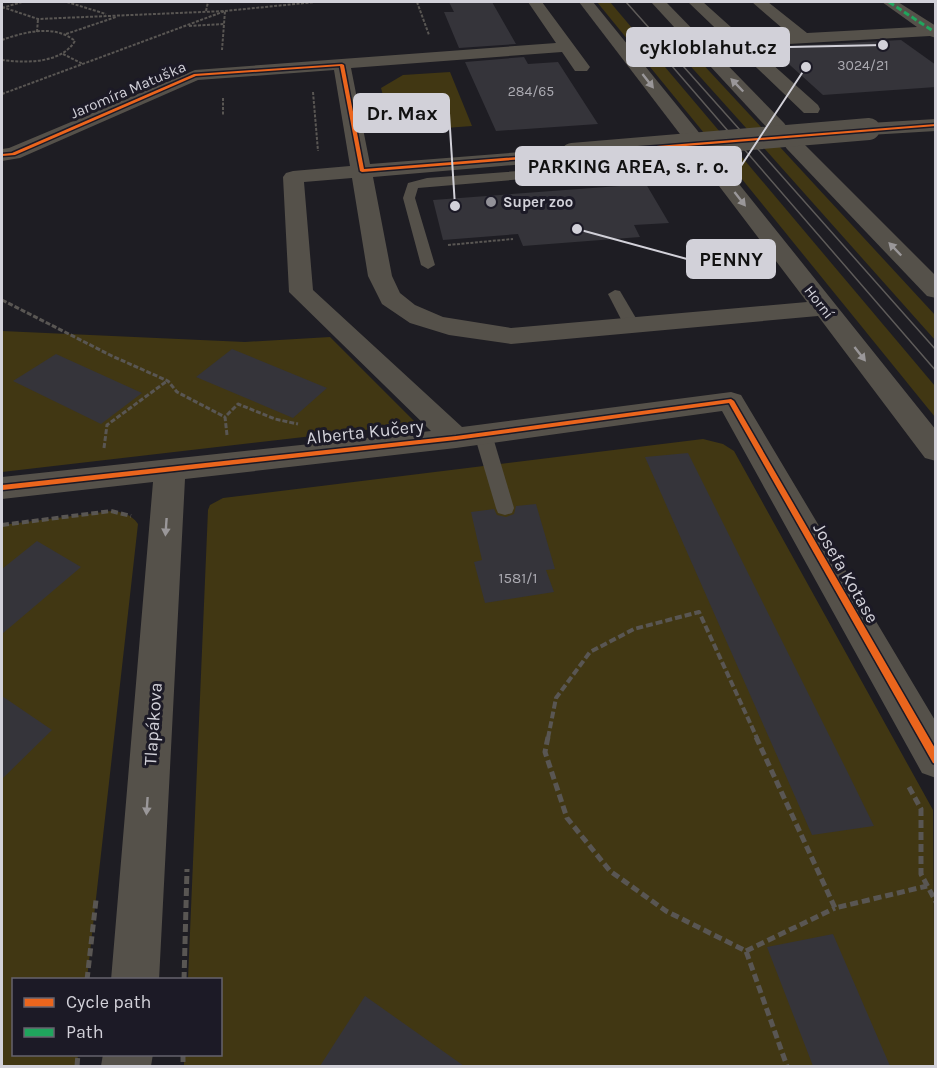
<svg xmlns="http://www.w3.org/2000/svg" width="937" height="1068" font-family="Karla,sans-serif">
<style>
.green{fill:#413713}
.building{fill:#35343a}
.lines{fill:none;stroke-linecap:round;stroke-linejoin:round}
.path-far3{stroke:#595653;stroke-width:2;stroke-dasharray:3 1.5;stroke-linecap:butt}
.path-far2{stroke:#595653;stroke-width:3;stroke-dasharray:5 2;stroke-linecap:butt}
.path-far1{stroke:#595653;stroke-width:4;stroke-dasharray:7 3;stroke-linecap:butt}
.path{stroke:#595653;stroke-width:5;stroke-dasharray:8 4;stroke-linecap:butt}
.service{fill:#55514a;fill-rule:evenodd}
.minor{fill:#55514a;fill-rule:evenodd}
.tram{stroke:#5e5b59;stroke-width:1.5}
.minor-bridge{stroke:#55514a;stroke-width:22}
.quiet{stroke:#20a55d;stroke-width:3;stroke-dasharray:6 3;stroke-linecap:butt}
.cycleway-casing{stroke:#1c1a26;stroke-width:3}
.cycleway{fill:#eb651d;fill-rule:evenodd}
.oneway{fill:#9a9799}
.poi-dot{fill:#939299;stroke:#1c1a26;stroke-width:2}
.labels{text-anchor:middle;stroke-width:6;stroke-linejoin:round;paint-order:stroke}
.far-number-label{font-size:14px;fill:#abaab1}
.far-street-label{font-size:15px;fill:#d2d1d9;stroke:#1c1a26}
.far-poi-label{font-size:15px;font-weight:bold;fill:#d2d1d9;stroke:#1c1a26;text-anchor:start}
.number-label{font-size:15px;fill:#abaab1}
.street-label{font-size:18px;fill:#d2d1d9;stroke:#1c1a26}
.leader{fill:none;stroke:#d2d1d9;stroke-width:2}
.callout-dot{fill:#d2d1d9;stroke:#1c1a26;stroke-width:2}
.callout{fill:#d2d1d9;stroke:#d2d1d9;stroke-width:2}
.callout-label{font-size:20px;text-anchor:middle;font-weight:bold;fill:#111}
</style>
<rect width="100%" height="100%" fill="#1e1d23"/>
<g class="green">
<polygon points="597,2 610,2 720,132 704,133"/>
<polygon points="698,59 762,128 747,129 685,60"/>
<polygon points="450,72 472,126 393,132 381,88 403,75"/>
<polygon points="779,146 935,315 935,340 764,148"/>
<polygon points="736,150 935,386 935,417 720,152"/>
<polygon points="2,331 245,342 330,337 417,424 2,472"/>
<polygon points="703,439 723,444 734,451 933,810 935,1066 184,1066 184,1055 220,1054 220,980 188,979 208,510 210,505 223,498"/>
<path d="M 111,511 C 122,512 131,514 138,524 L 87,979 L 14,980 L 14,1054 L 78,1055 L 77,1066 L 2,1066 L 2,525 Z"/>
</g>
<g class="building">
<polygon points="449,2 492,2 516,44 459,48 444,12 454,12"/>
<polygon points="901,40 936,65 936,87 823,95 770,47"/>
<polygon points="524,57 528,64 558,62 598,124 496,131 465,62"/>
<polygon points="646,184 669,223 634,225 640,237 523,246 518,234 443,240 433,200"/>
<polygon points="232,349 327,388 293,418 196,377"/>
<polygon points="56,354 142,393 101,424 13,381"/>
<polygon points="688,453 848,773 874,826 812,835 645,457"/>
<polygon points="536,504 555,569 546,570 554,592 485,603 474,562 482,560 471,512 494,509 497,515 506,517 514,514 516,506"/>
<polygon points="37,541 81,567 2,634 2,569"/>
<polygon points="2,696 52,730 2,779"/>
<polygon points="833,934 890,1066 813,1066 767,947"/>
<polygon points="365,996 464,1066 320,1066"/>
</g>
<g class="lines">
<g class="path-far3">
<polyline points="67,2 106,14"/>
<polyline points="417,2 429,35"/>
<polyline points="2,7 38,19 225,11 315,2"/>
<polyline points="2,8 22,2"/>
<polyline points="206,11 208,2"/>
<polyline points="189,26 224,24"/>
<polyline points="37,32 38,19"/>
<polyline points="66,34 116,17"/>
<path d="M 2,40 C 24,32 55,24 75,41 C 61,64 25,63 2,60"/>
<polyline points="63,54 83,64"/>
<polyline points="313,92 318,151"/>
<polyline points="2,94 225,11 222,50"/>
<polyline points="223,98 223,115"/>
<polyline points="448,245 513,239"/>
</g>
<g class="path-far2">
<polyline points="2,300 112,356 168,381 177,392 225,417"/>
<polyline points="227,435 225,417 238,404 275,419 298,424"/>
<polyline points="104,448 107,425 167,381"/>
</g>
<g class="path-far1">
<polyline points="2,525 111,511 131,516"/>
<polyline points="548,738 556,698 590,652 634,629 699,612 757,738"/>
</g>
<g class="path">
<polyline points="548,737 545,752 567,818 610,871 666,911 746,951 787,1066"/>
<polyline points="756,737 835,908 927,886"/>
<polyline points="909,787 921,809 921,874 936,902"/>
<polyline points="746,951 835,908"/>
<polyline points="87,980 96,900"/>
<polyline points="184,980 187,869"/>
<polyline points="183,1054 183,1066"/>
<polyline points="77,1066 78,1054"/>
</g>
<g class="service">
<polygon points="625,163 629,164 629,170 418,188 415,198 435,265 428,269 421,265 403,198 408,183 427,178"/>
<polygon points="615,290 620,291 640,325 637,328 627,328 624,325 608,294"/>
<polygon points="483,428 489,430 492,434 514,508 512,513 505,515 498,513 496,508 474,434 477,430"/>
</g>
<g class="minor">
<polygon points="528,2 542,2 590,67 587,71 575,71 562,52 351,68 370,164 572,148 579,150 582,154 579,158 572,160 373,177 392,276 400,293 415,305 443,317 511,328 807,302 694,153 697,149 711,149 936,430 936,461 925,458 818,316 511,344 449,335 410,323 382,304 368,276 352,178 304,182 313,290 462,427 731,392 741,395 936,722 936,778 922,773 722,411 456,448 185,479 159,980 111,980 153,482 2,499 2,477 431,431 289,292 283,177 286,173 293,171 350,166 334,70 198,80 20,158 2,161 2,149 9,148 195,70 556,43"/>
<polygon points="579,2 593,2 697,130 700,134 697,138 683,138"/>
<polygon points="651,2 666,2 784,123 787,127 784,131 770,131"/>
<polygon points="688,2 703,2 742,37 789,34 752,2 768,2 807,33 917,27 882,2 898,2 936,26 936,38 930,36 752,46 818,105 820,109 818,113 804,113"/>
<polygon points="936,119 936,131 869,135 862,133 859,129 862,125 869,123"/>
<polygon points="794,139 801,141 936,276 936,298 927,296 787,149 784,145 787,141"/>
<polygon points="103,1054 153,1054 151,1066 101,1066"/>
</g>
<g class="tram">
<polyline points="626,2 740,130"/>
<polyline points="659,51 728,131"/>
<polyline points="757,148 936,350"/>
<polyline points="744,149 936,371"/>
</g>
<polyline class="minor-bridge" points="572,154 869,129"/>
<polyline class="quiet" points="889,2 933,31"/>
<defs>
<g id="cycleway">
<polygon points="342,64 344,65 364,169 936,124 936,126 362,172 360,171 340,66 196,76 15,155 2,156 2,154 12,153 194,74"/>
<polygon points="731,399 734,401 936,750 936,764 933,763 729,403 456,440 2,490 2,485 456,436"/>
</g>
</defs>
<use href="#cycleway" class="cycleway-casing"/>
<use href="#cycleway" class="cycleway"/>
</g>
<defs><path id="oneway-solid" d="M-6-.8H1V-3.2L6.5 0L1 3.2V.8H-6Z" transform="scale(1.5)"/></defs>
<g class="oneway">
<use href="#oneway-solid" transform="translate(648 81) rotate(52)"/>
<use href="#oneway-solid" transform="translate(737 85) rotate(-134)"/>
<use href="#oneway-solid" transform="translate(740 199) rotate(52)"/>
<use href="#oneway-solid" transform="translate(895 249) rotate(-134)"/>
<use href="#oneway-solid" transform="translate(860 354) rotate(52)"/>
<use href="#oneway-solid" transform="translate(166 527) rotate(94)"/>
<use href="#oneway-solid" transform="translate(147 806) rotate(94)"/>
</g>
<circle class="poi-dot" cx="491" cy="202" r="6"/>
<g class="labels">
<g class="far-number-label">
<text x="863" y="70">3024/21</text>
<text x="531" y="96">284/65</text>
</g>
<g class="far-street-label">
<text transform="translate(128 90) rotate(-23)" y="5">Jaromíra Matuška</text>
<text transform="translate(819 302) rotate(52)" y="5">Horní</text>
</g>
<g class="far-poi-label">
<text x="503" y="207">Super zoo</text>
</g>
<g class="number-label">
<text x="518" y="583">1581/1</text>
</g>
<g class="street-label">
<text transform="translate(365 432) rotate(-6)" y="6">Alberta Kučery</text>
<text transform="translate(846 573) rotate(60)" y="6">Josefa Kotase</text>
<text transform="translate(153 724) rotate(-86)" y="6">Tlapákova</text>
</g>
</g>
<path class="leader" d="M883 45L789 47M455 206L449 113M806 67L741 166M577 229L687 259"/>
<g class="callout-dot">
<circle cx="883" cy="45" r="6"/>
<circle cx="455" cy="206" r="6"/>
<circle cx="806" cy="67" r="6"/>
<circle cx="577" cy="229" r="6"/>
</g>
<g class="callout">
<rect x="627" y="28" width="162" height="38" rx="6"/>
<rect x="354" y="94" width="95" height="38" rx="6"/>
<rect x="516" y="147" width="225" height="38" rx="6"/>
<rect x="687" y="240" width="88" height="38" rx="6"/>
</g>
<g class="callout-label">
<text x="708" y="54">cykloblahut.cz</text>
<text x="402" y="120">Dr. Max</text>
<text x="628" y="173">PARKING AREA, s. r. o.</text>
<text x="731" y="266">PENNY</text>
</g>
<rect width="937" height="1068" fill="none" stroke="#d2d1d9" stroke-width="6"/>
<rect x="12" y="978" width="210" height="78" fill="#1c1a26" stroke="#65636e" stroke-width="1.5"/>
<rect x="24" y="998" width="30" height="9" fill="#eb651d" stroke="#65636e" stroke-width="1.5"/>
<text x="66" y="1008" font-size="18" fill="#d2d1d9">Cycle path</text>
<rect x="24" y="1028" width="30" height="9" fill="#20a55d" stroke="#65636e" stroke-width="1.5"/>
<text x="66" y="1038" font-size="18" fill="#d2d1d9">Path</text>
</svg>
